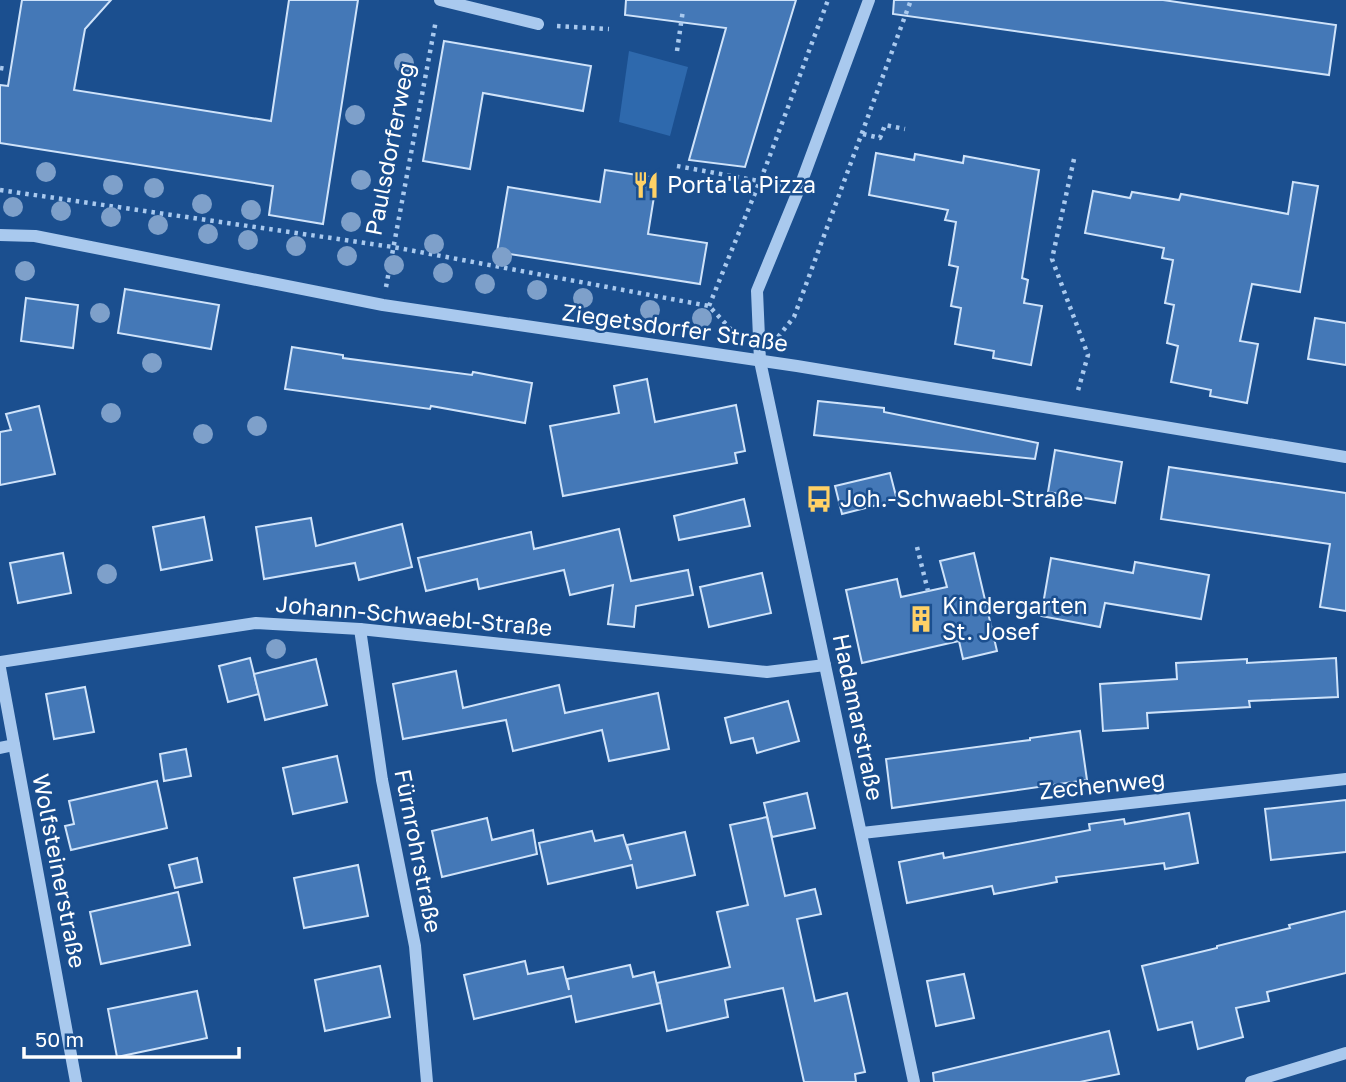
<svg xmlns="http://www.w3.org/2000/svg" width="1346" height="1082" font-family="'Golos Text',sans-serif">
<style>
.green{fill:#2e69ad}
.building{fill:#4478b7;stroke:#cfe3fa;stroke-width:2}
.lines{fill:none;stroke-linecap:round;stroke-linejoin:round}
.path{stroke:#a9c9ee;stroke-width:4.5;stroke-dasharray:3.5 5;stroke-linecap:butt}
.minor{stroke:#a9c9ee;stroke-width:12}
.tree{fill:#7ea0ca}
.labels{text-anchor:middle;stroke-width:5;stroke-linejoin:round;paint-order:stroke}
.street-label{font-size:23px;fill:#fff;stroke:#1b4f8f}
.poi-label{font-size:23px;fill:#fff;stroke:#1b4f8f;text-anchor:start}
</style>
<rect width="100%" height="100%" fill="#1b4f8f"/>
<polygon class="green" points="629,51 688,67 670,136 619,122"/>
<g class="building">
<polygon points="22,0 111,0 85,29 74,90 271,121 289,0 358,0 323,224 269,215 273,186 0,143 0,85 8,86"/>
<polygon points="626,0 796,0 745,167 689,160 726,28 625,15"/>
<polygon points="894,0 1163,0 1336,25 1329,75 893,14"/>
<polygon points="444,41 591,66 583,111 483,93 470,169 423,161"/>
<polygon points="876,153 914,160 915,154 963,163 964,156 1039,170 1022,278 1028,280 1024,303 1042,306 1031,365 993,358 994,351 955,344 961,308 951,306 958,267 949,265 956,222 945,220 948,210 869,195"/>
<polygon points="605,170 657,178 648,234 707,243 700,284 497,252 508,187 600,202"/>
<polygon points="1293,182 1318,186 1300,292 1252,284 1240,341 1258,344 1247,403 1210,396 1211,390 1171,382 1178,346 1167,343 1174,305 1165,303 1173,260 1162,258 1164,248 1085,233 1093,191 1130,198 1132,192 1179,200 1181,194 1288,214"/>
<polygon points="125,289 219,305 211,349 118,333"/>
<polygon points="26,298 78,305 73,348 21,341"/>
<polygon points="1315,318 1346,323 1346,365 1308,359"/>
<polygon points="292,347 343,355 343,358 472,375 473,372 532,383 525,423 431,406 430,409 285,389"/>
<polygon points="647,379 655,422 736,405 745,451 735,453 737,463 563,496 550,426 619,413 614,386"/>
<polygon points="818,401 884,408 884,412 1038,443 1035,459 814,435"/>
<polygon points="39,406 55,474 0,485 0,432 11,430 6,414"/>
<polygon points="1055,450 1122,462 1115,503 1048,492"/>
<polygon points="1169,467 1346,493 1346,611 1320,607 1330,544 1161,519"/>
<polygon points="890,473 897,500 842,514 835,486"/>
<polygon points="744,499 750,526 679,540 674,516"/>
<polygon points="204,517 212,560 161,570 153,527"/>
<polygon points="311,518 316,546 402,524 412,567 359,580 355,563 264,579 256,527"/>
<polygon points="619,529 631,581 688,570 693,595 636,606 634,627 608,624 613,585 570,595 564,570 479,589 477,579 426,591 418,558 531,532 534,549"/>
<polygon points="63,553 71,593 18,603 10,563"/>
<polygon points="974,553 997,651 963,659 959,641 862,663 846,590 897,579 901,597 947,587 940,561"/>
<polygon points="1051,558 1133,573 1135,562 1209,575 1201,619 1105,603 1100,627 1041,616"/>
<polygon points="762,573 771,613 709,627 700,587"/>
<polygon points="250,658 259,694 228,702 219,666"/>
<polygon points="1336,658 1338,697 1249,701 1250,707 1147,713 1148,728 1103,731 1100,684 1177,679 1176,663 1247,659 1247,663"/>
<polygon points="316,659 327,705 265,720 254,674"/>
<polygon points="456,671 463,708 559,685 565,713 658,693 669,749 609,761 602,730 513,751 506,720 403,739 393,684"/>
<polygon points="85,687 94,732 54,739 46,694"/>
<polygon points="788,701 799,741 757,753 753,738 731,743 725,718"/>
<polygon points="1080,731 1087,780 892,808 886,759 1030,740 1030,738"/>
<polygon points="186,749 191,776 164,781 160,754"/>
<polygon points="337,756 347,802 293,814 283,768"/>
<polygon points="157,781 167,828 71,850 65,826 74,824 69,801"/>
<polygon points="807,793 815,828 772,837 764,803"/>
<polygon points="1346,800 1346,852 1271,860 1265,809"/>
<polygon points="1189,813 1198,863 1165,869 1164,863 1056,877 1057,882 994,894 992,886 907,903 899,862 943,853 944,858 1090,830 1089,824 1124,819 1125,824"/>
<polygon points="767,817 785,896 815,889 821,914 797,919 815,1001 847,993 865,1072 855,1074 856,1082 804,1082 783,988 725,1000 728,1017 667,1031 657,983 730,967 717,912 748,905 730,825"/>
<polygon points="487,818 492,840 533,830 537,854 442,877 432,831"/>
<polygon points="592,831 595,841 623,835 631,860 627,845 685,832 695,875 637,888 632,865 548,884 539,843"/>
<polygon points="197,858 202,882 175,888 169,865"/>
<polygon points="358,865 368,916 304,928 294,878"/>
<polygon points="178,892 190,945 101,964 90,912"/>
<polygon points="1346,911 1346,973 1267,992 1269,1001 1236,1008 1243,1037 1198,1049 1192,1022 1158,1030 1142,966 1217,948 1217,946 1290,928 1289,925"/>
<polygon points="525,961 528,974 563,967 569,990 567,979 630,965 633,977 654,972 661,1003 576,1022 571,996 474,1019 464,975"/>
<polygon points="380,966 390,1017 325,1031 315,980"/>
<polygon points="964,974 974,1018 936,1026 927,981"/>
<polygon points="197,991 207,1038 117,1057 108,1009"/>
<polygon points="1109,1031 1119,1074 1080,1082 934,1082 933,1073"/>
</g>
<g class="lines">
<g class="path">
<polyline points="557,26 609,29"/>
<polyline points="677,51 683,10"/>
<polyline points="0,68 6,69"/>
<polyline points="863,134 880,138 885,125 905,129"/>
<polyline points="1074,159 1052,259 1088,355 1077,394"/>
<polyline points="677,166 781,185"/>
<polyline points="0,190 393,247 709,306 737,336"/>
<polyline points="386,287 436,20"/>
<polyline points="709,306 766,166 828,0"/>
<polyline points="778,337 794,317 911,0"/>
<polyline points="917,547 928,591"/>
</g>
<g class="minor">
<polyline points="440,0 538,24"/>
<polyline points="869,0 799,189 757,291 760,361 914,1082"/>
<polyline points="0,235 35,236 383,305 797,366 1346,457"/>
<polyline points="360,629 382,780 415,946 427,1082"/>
<polyline points="0,662 256,623 360,629 767,672 825,665"/>
<polyline points="0,668 76,1082"/>
<polyline points="0,748 14,745"/>
<polyline points="862,833 1346,779"/>
<polyline points="1251,1082 1346,1053"/>
</g>
</g>
<g class="tree">
<circle cx="404" cy="63" r="10"/>
<circle cx="355" cy="115" r="10"/>
<circle cx="46" cy="172" r="10"/>
<circle cx="361" cy="180" r="10"/>
<circle cx="113" cy="185" r="10"/>
<circle cx="154" cy="188" r="10"/>
<circle cx="202" cy="204" r="10"/>
<circle cx="13" cy="207" r="10"/>
<circle cx="251" cy="210" r="10"/>
<circle cx="61" cy="211" r="10"/>
<circle cx="111" cy="217" r="10"/>
<circle cx="351" cy="222" r="10"/>
<circle cx="158" cy="225" r="10"/>
<circle cx="208" cy="234" r="10"/>
<circle cx="248" cy="240" r="10"/>
<circle cx="434" cy="244" r="10"/>
<circle cx="296" cy="246" r="10"/>
<circle cx="347" cy="256" r="10"/>
<circle cx="502" cy="257" r="10"/>
<circle cx="394" cy="265" r="10"/>
<circle cx="25" cy="271" r="10"/>
<circle cx="443" cy="273" r="10"/>
<circle cx="485" cy="284" r="10"/>
<circle cx="537" cy="290" r="10"/>
<circle cx="583" cy="298" r="10"/>
<circle cx="650" cy="310" r="10"/>
<circle cx="100" cy="313" r="10"/>
<circle cx="702" cy="318" r="10"/>
<circle cx="152" cy="363" r="10"/>
<circle cx="111" cy="413" r="10"/>
<circle cx="257" cy="426" r="10"/>
<circle cx="203" cy="434" r="10"/>
<circle cx="107" cy="574" r="10"/>
<circle cx="276" cy="649" r="10"/>
</g>
<defs>
<symbol id="restaurant-bare" viewBox="-9 -9 18 18"><path d="M-5-6h1v4h1v-4h1v4h1v-4h1v5L-1.5 .5V6h-2V.5L-5-1ZM5-6V6H3V1.5H1.5Q1.5-4 5-6Z" fill="#ffd166" stroke="#1b4f8f" stroke-width="2.5" paint-order="stroke"/></symbol>
<symbol id="bus-bare" viewBox="-9 -9 18 18"><path d="M-5-6H5V4H4V6H2V4H-2V6H-4V4H-5ZM-3.5-4V0h7V-4ZM-3.5 1.2v1.5H-2V1.2ZM2 1.2v1.5H3.5V1.2Z" fill="#ffd166" stroke="#1b4f8f" stroke-width="2.5" paint-order="stroke"/></symbol>
<symbol id="building-bare" viewBox="-9 -9 18 18"><path d="M-4-6H4V6H1V3H-1V6H-4ZM-2.5-4.3h1.7v1.8h-1.7ZM.8-4.3h1.7v1.8H.8ZM-2.5-1h1.7V.8h-1.7ZM.8-1h1.7V.8H.8Z" fill="#ffd166" stroke="#1b4f8f" stroke-width="2.5" paint-order="stroke"/></symbol>
</defs>
<g fill-rule="evenodd">
<use href="#restaurant-bare" x="627" y="166" width="38" height="38"/>
<use href="#bus-bare" x="800" y="480" width="38" height="38"/>
<use href="#building-bare" x="902" y="600" width="38" height="38"/>
</g>
<g class="labels">
<g class="street-label">
<text transform="translate(390 149) rotate(-79)" y="8">Paulsdorferweg</text>
<text transform="translate(675 328) rotate(8)" y="8">Ziegetsdorfer Straße</text>
<text transform="translate(414 616) rotate(5)" y="8">Johann-Schwaebl-Straße</text>
<text transform="translate(858 717) rotate(78)" y="8">Hadamarstraße</text>
<text transform="translate(1102 785) rotate(-6)" y="8">Zechenweg</text>
<text transform="translate(418 851) rotate(79)" y="8">Fürnrohrstraße</text>
<text transform="translate(59 871) rotate(79)" y="8">Wolfsteinerstraße</text>
</g>
<g class="poi-label">
<text x="667" y="193">Porta'la Pizza</text>
<text x="840" y="507">Joh.-Schwaebl-Straße</text>
<text x="942" y="614">Kindergarten<tspan x="942" dy="26">St. Josef</tspan></text>
</g>
</g>
<path d="M24 1047v10h215v-10" fill="none" stroke="#ffffff" stroke-width="3.5"/>
<text x="35" y="1047" font-size="21" fill="#ffffff" stroke="#1b4f8f" stroke-width="5" paint-order="stroke">50 m</text>
</svg>
